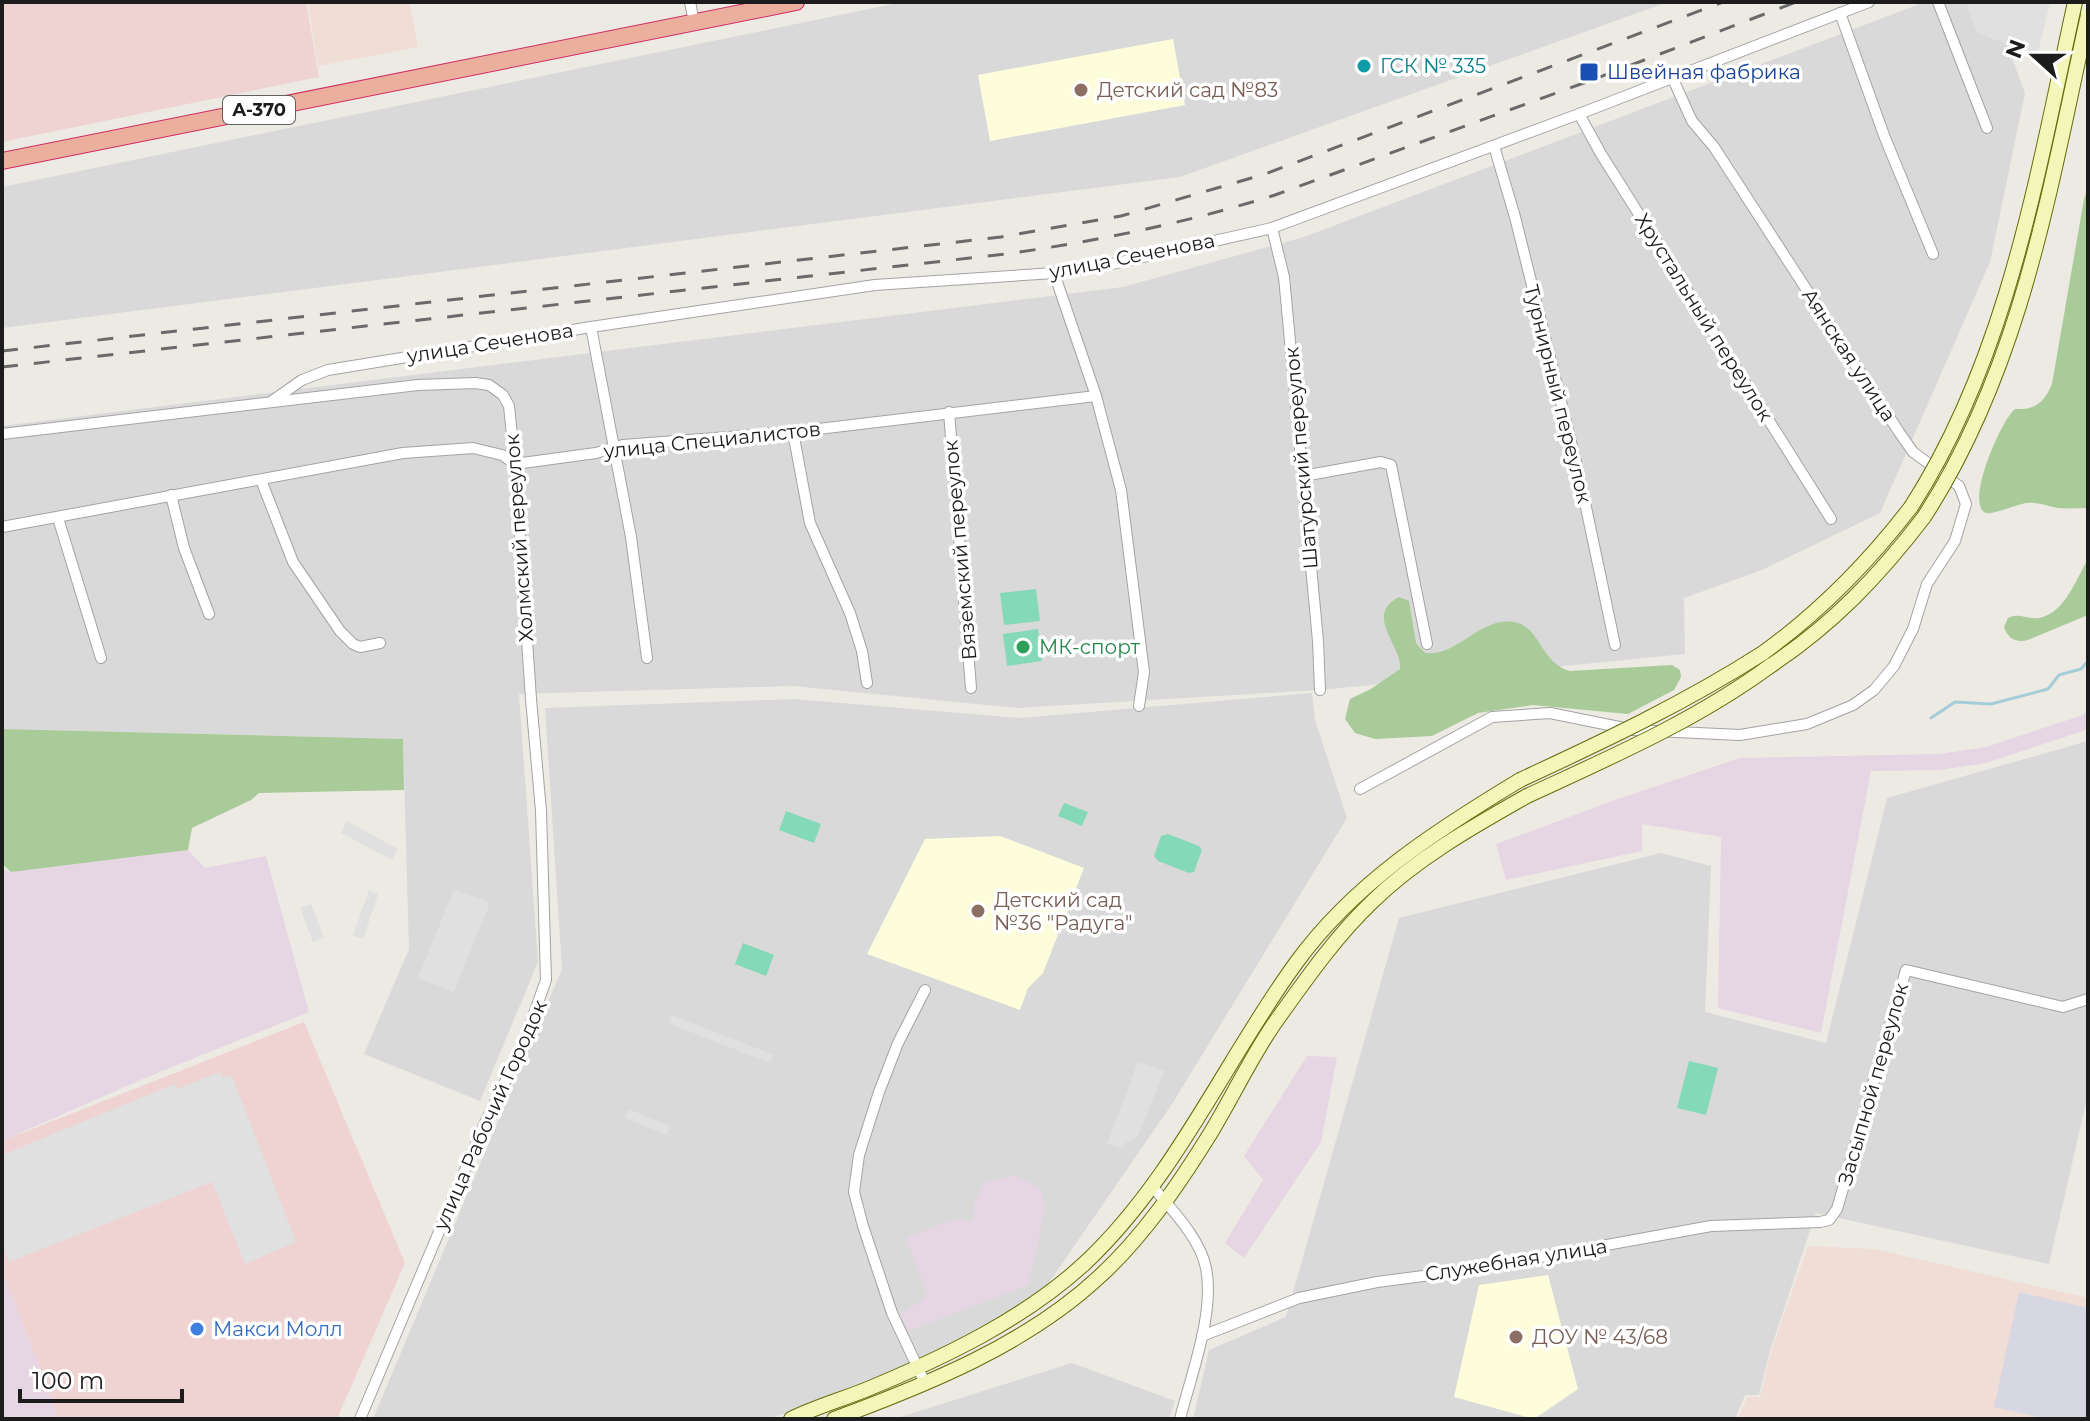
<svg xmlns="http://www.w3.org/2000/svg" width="2090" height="1421" font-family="Montserrat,sans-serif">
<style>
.residential{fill:#dad9d9}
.commercial{fill:#eed3d2}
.industrial{fill:#e6d5e3}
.education{fill:#fdfddc}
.military{fill:#efddd6}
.forest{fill:#a8cb99}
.pitch{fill:#84d9b8}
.parking{fill:#e0e0e0}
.plaza{fill:#d7d7e3}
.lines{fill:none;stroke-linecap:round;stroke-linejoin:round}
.stream{stroke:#a5cdd9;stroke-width:3}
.minor-casing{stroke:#a3a3a3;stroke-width:12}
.secondary-casing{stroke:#626d0a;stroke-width:16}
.trunk-casing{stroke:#ce2d64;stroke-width:18}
.minor{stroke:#fff;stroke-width:10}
.secondary{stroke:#f3f6b8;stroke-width:14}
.trunk{stroke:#ecaf9e;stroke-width:16}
.rail{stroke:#6a6a6a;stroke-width:3;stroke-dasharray:16 16;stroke-linecap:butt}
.secondary-bridge-casing{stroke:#626d0a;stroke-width:16;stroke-linecap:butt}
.secondary-bridge{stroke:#f3f6b8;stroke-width:14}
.culture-dot{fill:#0f9aa8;stroke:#fff;stroke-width:3}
.transit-dot{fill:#1a4fb4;stroke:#fff;stroke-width:3}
.education-dot{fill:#8d6e63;stroke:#fff;stroke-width:3}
.leisure-dot{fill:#2e9e5b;stroke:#fff;stroke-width:3}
.shop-dot{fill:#3f7fe0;stroke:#fff;stroke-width:3}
.labels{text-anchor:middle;stroke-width:7;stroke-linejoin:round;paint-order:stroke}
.shield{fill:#fff;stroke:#606060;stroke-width:2}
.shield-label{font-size:18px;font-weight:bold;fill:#1c1c1c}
.culture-label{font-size:20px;fill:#0d838f;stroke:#fff;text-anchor:start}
.transit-label{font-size:20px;fill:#164399;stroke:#fff;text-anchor:start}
.education-label{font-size:20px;fill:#785e54;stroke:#fff;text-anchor:start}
.street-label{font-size:20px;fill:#1c1c1c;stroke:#fff}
.leisure-label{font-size:20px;fill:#27864d;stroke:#fff;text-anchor:start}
.shop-label{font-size:20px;fill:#366cbe;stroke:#fff;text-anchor:start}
</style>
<rect width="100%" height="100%" fill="#edeae3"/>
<g class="residential">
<polygon points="903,2 1668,2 1180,177 2,328 2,187"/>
<polygon points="1925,2 1991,2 2025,93 1990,262 1880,513 1762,570 1684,598 1685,654 1320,690 1017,708 793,686 519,694 538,962 480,1101 364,1054 409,949 403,739 2,729 2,426 1123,287 1304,237"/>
<polygon points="1312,693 1315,720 1347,818 1172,1104 1048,1284 1000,1321 879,1383 767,1419 373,1419 562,969 545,708 795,699 1019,718"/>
<polygon points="2088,741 2088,1094 2049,1264 1816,1213 1770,1351 1759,1395 1745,1395 1735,1419 1193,1419 1209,1350 1286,1317 1399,918 1661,853 1711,866 1705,1012 1826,1043 1887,798"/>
<polygon points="1072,1363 1175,1401 1169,1419 894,1419"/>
</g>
<g class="commercial">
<polygon points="2,2 306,2 319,77 2,142"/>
<polygon points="304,1022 405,1263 337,1419 59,1419 2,1270 2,1141"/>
</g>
<g class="industrial">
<polygon points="2088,711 2088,728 2083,731 1986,763 1939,770 1871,771 1821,1033 1718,1008 1721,837 1642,824 1642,851 1506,880 1496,844 1615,800 1740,758 1939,754 1986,747 2080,716"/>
<polygon points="188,850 205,868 266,856 309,1012 145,1078 2,1141 2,869 11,872"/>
<polygon points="1307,1056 1337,1057 1321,1142 1244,1258 1225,1243 1263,1180 1244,1156"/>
<polygon points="1015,1175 1041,1189 1045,1209 1029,1285 908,1331 901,1314 928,1296 906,1238 951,1220 973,1221 974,1204 985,1182"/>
<polygon points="2,1270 59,1419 2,1419"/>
</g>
<g class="education">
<polygon points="1173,39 1185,105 990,141 978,75"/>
<polygon points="1000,836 1084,868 1043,973 1028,988 1020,1010 867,954 925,839"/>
<polygon points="1548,1275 1578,1389 1534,1419 1454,1397 1479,1285"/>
</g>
<g class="military">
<polygon points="308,2 409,2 418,47 318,66"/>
<polygon points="1808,1246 1874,1249 2088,1298 2088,1419 1738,1419 1747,1397 1760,1397 1771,1352"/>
</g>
<g class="forest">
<path d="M 2088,188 L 2088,508 C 2078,508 2068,509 2057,508 C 2047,506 2038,502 2027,503 C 2017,504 1993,515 1986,513 C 1964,505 2001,420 2015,409 C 2035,410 2044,403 2052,384 L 2084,199 Z"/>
<path d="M 2088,559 L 2088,615 L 2028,640 C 2016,643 2008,639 2004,627 L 2008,618 C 2019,612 2028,620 2039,618 C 2065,613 2076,579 2088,559 Z"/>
<path d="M 1399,597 L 1409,601 L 1416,643 L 1425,653 C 1457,657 1481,616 1514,622 C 1541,627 1540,663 1570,671 L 1672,665 L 1680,670 L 1681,677 L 1674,690 L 1628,714 L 1533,705 L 1478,713 L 1432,736 L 1375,739 L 1355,733 L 1345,719 L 1350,699 L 1371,689 L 1400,669 C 1403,647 1363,615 1399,597 Z"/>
<polygon points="2,729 403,739 404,790 259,793 251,800 192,828 188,850 11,872 2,864"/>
</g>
<g class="pitch">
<polygon points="1036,589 1040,621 1004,625 1000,593"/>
<polygon points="1038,629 1042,661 1007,666 1003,634"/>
<polygon points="1064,803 1088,812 1082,826 1058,816"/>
<polygon points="786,811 821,824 814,843 779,830"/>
<polygon points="1168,834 1199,846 1202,850 1194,872 1189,873 1158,861 1154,856 1161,836"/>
<polygon points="743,943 774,955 766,976 735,964"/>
<polygon points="1689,1061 1718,1068 1706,1115 1677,1108"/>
</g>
<g class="parking">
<polygon points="1966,2 2050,2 2037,57 1976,32"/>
<polygon points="347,821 398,849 392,860 341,833"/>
<polygon points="454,889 490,903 454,992 418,978"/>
<polygon points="369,890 378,894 363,939 353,936"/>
<polygon points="311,904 324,938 313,942 300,908"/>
<polygon points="671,1015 774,1055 770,1063 668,1023"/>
<polygon points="1138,1062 1164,1071 1137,1138 1125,1143 1122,1149 1107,1144"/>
<polygon points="220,1072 222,1077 232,1076 296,1242 245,1264 212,1182 9,1262 2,1243 2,1155 175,1084 177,1089"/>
<polygon points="628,1109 670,1126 667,1135 624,1118"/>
</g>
<polygon class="plaza" points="2019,1292 2088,1308 2088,1419 2048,1419 1994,1407"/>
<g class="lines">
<polyline class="stream" points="1931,718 1955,702 1991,704 2048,689 2059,675 2081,669 2088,661"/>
<defs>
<g id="minor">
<polyline points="690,2 694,22"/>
<polyline points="1938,2 1987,128"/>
<polyline points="1840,13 1885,138 1933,254"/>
<polyline points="1579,114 1601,154 1831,519"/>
<polyline points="1494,146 1515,217 1579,474 1615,645"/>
<polyline points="1272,228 1284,277 1318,641 1320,690"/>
<polyline points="1054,273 1096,396 1121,490 1144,672 1139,706"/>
<polyline points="591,327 631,537 647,658"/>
<polyline points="272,401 302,380 328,370 591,327 875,285 1054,273 1112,264 1272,228 1579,114 1869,2"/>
<polyline points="949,412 971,688"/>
<polyline points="793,432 810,523 850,613 862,651 867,683"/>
<polyline points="2,434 418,385 475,383 489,385 503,395 509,406 515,464 531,699 541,811 546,980 523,1045 484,1125 360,1419"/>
<polyline points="1303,476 1381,462 1391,465 1427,644"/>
<polyline points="261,480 293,562 340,631 353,644 360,647 380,643"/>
<polyline points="171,495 184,548 209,614"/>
<polyline points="58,518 101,658"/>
<polyline points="2,527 403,453 473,448 502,455 515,464 596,453 623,445 793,432 1096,396"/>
<polyline points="1360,789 1492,717 1550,713 1634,730 1740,735 1807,724 1853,705 1874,690 1894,666 1913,629 1927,584 1955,541 1966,504 1959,486 1913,452 1899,432 1714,147 1692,121 1672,77"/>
<polyline points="925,990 898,1043 879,1092 859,1155 854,1192 863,1226 892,1313 925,1383"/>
<path d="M 1152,1186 C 1171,1209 1200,1238 1206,1268 C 1215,1313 1191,1375 1180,1419"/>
<polyline points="1202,1336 1299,1298 1377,1282 1469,1270 1711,1226 1820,1222 1829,1220 1837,1209 1906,970 2063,1007 2088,999"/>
</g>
<g id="secondary">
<path d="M 1763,653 C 1821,611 1868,563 1911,507"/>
<path d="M 1770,666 C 1832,625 1879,576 1924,517"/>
<path d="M 791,1419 C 817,1406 844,1399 870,1388 C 945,1357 1024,1319 1084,1264 C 1175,1179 1224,1062 1296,963 C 1354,883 1437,830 1520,780"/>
<path d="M 834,1419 C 926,1385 1026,1345 1099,1277 C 1143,1237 1179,1184 1210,1134 C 1232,1098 1250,1059 1274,1024 C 1304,982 1335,937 1373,901 C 1417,858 1474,826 1527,796"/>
</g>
<polyline id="trunk" points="2,161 796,2"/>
</defs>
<use href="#minor" class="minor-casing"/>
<use href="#secondary" class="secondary-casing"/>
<use href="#trunk" class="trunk-casing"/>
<use href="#minor" class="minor"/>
<use href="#secondary" class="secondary"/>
<use href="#trunk" class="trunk"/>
<g class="rail">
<polyline points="2,351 1001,237 1121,216 1265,174 1723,2"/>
<path d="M 2,367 L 1006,254 C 1098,241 1186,223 1275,195 L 1592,80 L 1796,2"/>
</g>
<defs>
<g id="secondary-bridge">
<path d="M 1911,507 C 2008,356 2037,175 2075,2"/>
<path d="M 1924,517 C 2022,366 2050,187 2088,15"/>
<path d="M 1520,780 C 1604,741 1685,703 1763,653"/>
<path d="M 1527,796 C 1611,757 1695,721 1770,666"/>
</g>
</defs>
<use href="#secondary-bridge" class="secondary-bridge-casing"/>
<use href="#secondary-bridge" class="secondary-bridge"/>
</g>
<circle class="culture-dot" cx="1364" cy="66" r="8"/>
<rect class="transit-dot" x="1579" y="62" width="20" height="20" rx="4"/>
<g class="education-dot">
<circle cx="1081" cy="90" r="8"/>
<circle cx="978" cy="911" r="8"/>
<circle cx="1516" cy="1337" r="8"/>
</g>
<circle class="leisure-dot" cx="1023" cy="647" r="8"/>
<circle class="shop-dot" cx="197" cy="1329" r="8"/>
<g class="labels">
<rect class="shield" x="223" y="96" width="72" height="28" rx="6"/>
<g class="shield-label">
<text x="259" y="116">А-370</text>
</g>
<g class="culture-label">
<text x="1380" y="73">ГСК № 335</text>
</g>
<g class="transit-label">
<text x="1607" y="79">Швейная фабрика</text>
</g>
<g class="education-label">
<text x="1097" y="97">Детский сад №83</text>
<text x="994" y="907">Детский сад<tspan x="994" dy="23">№36 "Радуга"</tspan></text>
<text x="1532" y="1344">ДОУ № 43/68</text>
</g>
<g class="street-label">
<text transform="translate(1132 256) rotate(-11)" y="7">улица Сеченова</text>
<text transform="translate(1704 317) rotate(58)" y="7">Хрустальный переулок</text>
<text transform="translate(490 343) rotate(-9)" y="7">улица Сеченова</text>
<text transform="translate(1849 355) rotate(57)" y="7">Аянская улица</text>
<text transform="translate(1558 394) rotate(76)" y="7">Турнирный переулок</text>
<text transform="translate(712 440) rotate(-6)" y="7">улица Специалистов</text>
<text transform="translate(1301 458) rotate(-95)" y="7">Шатурский переулок</text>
<text transform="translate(519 538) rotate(-94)" y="7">Холмский переулок</text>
<text transform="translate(960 550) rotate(-95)" y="7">Вяземский переулок</text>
<text transform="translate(1873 1084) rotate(-74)" y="7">Засыпной переулок</text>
<text transform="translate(490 1115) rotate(-66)" y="7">улица Рабочий Городок</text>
<text transform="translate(1516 1260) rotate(-9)" y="7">Служебная улица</text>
</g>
<g class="leisure-label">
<text x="1039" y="654">МК-спорт</text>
</g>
<g class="shop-label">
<text x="213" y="1336">Макси Молл</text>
</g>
</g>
<rect width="2090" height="1421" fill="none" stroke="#1c1c1c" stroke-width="8"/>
<g transform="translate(2034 56) rotate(291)" stroke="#ffffff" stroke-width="6" paint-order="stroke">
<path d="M0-6L14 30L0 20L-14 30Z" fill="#1c1c1c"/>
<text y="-12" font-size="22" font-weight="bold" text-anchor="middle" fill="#1c1c1c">N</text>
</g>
<path d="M20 1389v12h162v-12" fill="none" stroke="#1c1c1c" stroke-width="4"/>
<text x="32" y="1389" font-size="24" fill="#1c1c1c" stroke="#ffffff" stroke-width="6" paint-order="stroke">100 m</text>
</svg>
